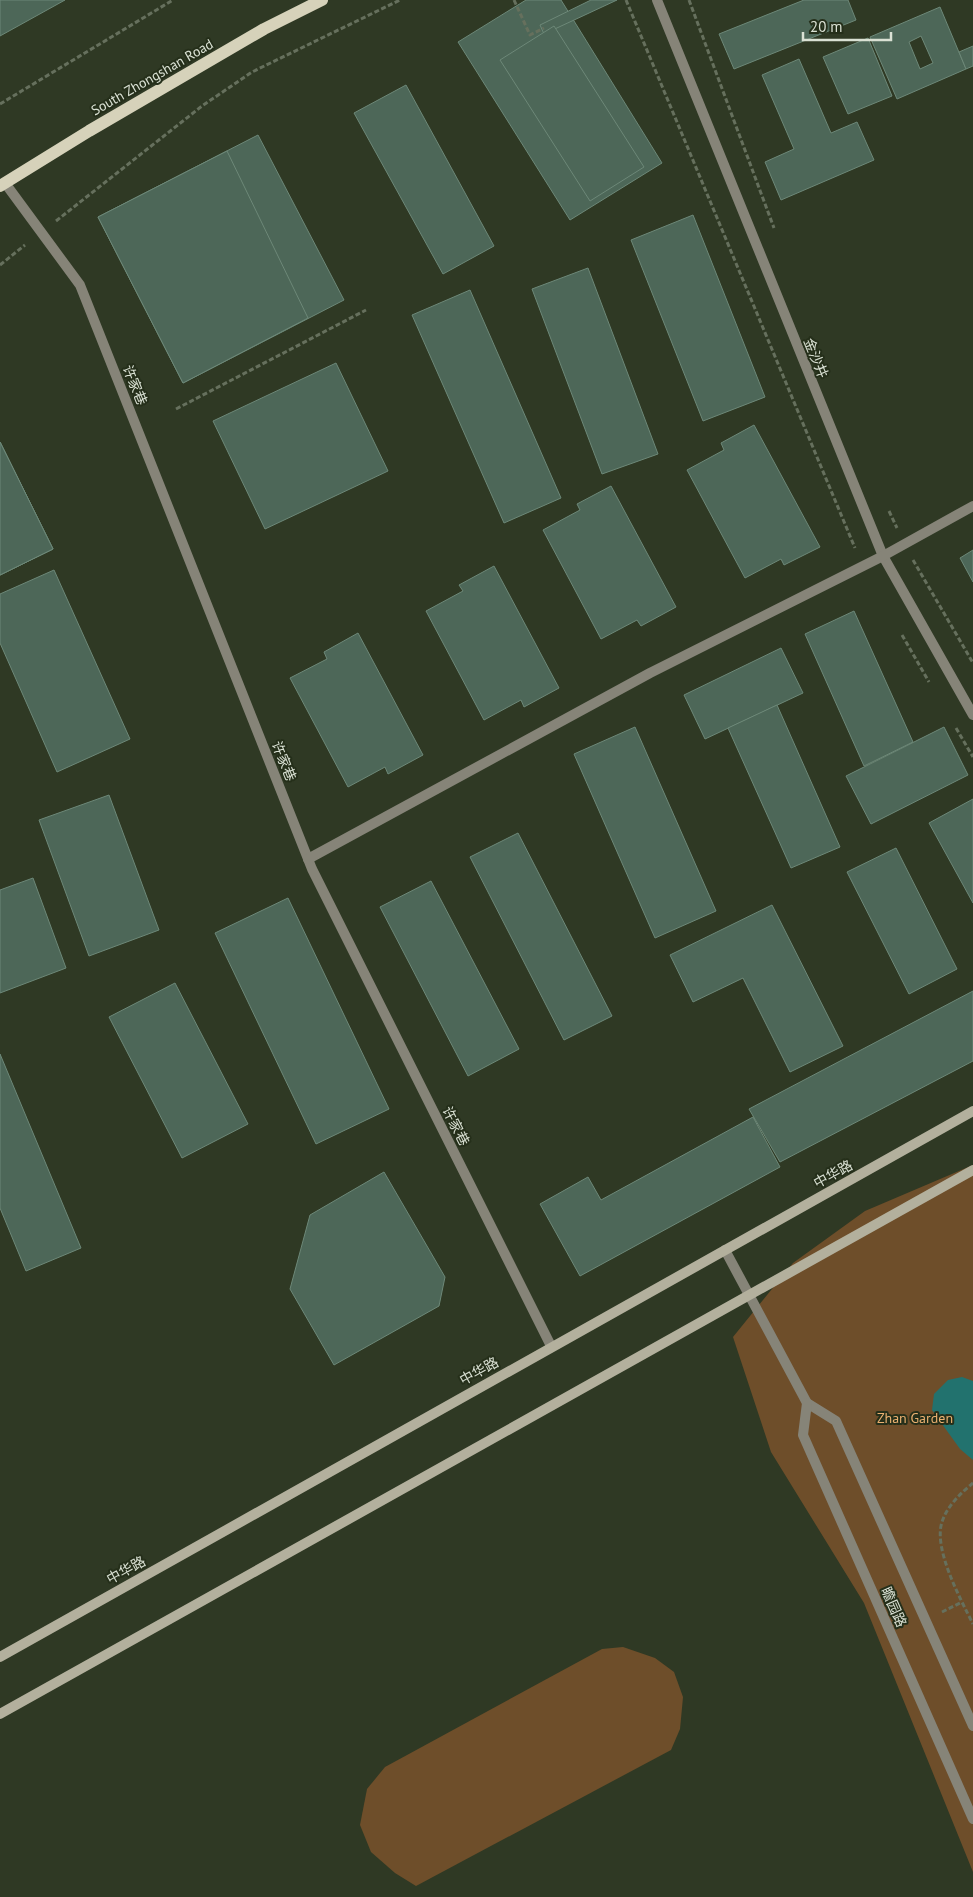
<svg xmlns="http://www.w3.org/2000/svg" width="973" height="1897" font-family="'PT Sans','Noto Sans SC',sans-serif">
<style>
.green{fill:#6e4e2a}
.water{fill:#22726e}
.building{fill:#4d6758;stroke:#6d8878;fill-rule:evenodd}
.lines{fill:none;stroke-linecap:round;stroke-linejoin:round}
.path{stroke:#66705d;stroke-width:3;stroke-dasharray:5 2.5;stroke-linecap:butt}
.street{stroke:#868478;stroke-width:10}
.secondary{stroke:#b3b09d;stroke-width:10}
.primary{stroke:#d6d2ba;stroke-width:12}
.labels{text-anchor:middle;stroke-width:4;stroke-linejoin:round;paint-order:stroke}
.street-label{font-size:14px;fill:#dae1d4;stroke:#252f1a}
.park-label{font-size:14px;fill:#ebb171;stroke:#252f1a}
</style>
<rect width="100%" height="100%" fill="#2f3924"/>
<g class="green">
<polygon points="973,1165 973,1872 864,1603 771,1452 733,1337 793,1263 865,1211"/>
<polygon points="623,1647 655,1658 674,1672 683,1697 680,1729 671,1750 416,1886 395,1873 371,1852 360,1825 367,1789 385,1767 602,1649"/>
</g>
<polygon class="water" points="962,1377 973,1381 973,1460 960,1449 932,1410 934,1394 948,1380"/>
<g class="building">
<polygon points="0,0 65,0 0,36"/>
<polygon points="526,0 561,0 662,163 570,220 458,42"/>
<polygon points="591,0 617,0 544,34 540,25"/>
<polygon points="804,0 848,0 856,20 734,69 719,34"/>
<path d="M 940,7 L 966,69 L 897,99 L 870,37 ZM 921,36 L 933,63 L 920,69 L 909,42 Z"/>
<polygon points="554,26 644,167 590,201 500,60"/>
<polygon points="868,38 892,96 848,114 823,57"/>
<polygon points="973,46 973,66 966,69 959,52"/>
<polygon points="799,59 831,133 857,122 874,160 781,200 765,162 794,149 762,75"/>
<polygon points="406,85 494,246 443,274 354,113"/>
<polygon points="258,135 344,300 183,383 98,217"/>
<polygon points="227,151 308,318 183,383 98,217"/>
<polygon points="693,215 765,397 703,421 631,240"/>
<polygon points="588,268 658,454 602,474 532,289"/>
<polygon points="470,290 561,498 504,523 412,315"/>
<polygon points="336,363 388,471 265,529 213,421"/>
<polygon points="754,425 820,547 784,565 781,559 745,578 687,470 724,450 721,443"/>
<polygon points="0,442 53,549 0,575"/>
<polygon points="0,442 53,549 0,575"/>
<polygon points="0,442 53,549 0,575"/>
<polygon points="611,486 676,607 641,626 637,620 601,639 543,530 580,510 577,504"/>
<polygon points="973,550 973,582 960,558"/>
<polygon points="494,566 559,688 524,707 521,700 484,720 426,611 463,591 459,585"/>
<polygon points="54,570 130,739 57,772 0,643 0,594"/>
<polygon points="854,611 913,742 864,766 805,634"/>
<polygon points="358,633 423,755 388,774 385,767 348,787 290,678 327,659 324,652"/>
<polygon points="781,648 803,693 705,739 684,695"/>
<polygon points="777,705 840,847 791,868 728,728"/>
<polygon points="635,727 716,911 655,938 574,754"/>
<polygon points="944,727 968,775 871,824 846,776"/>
<polygon points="109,795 159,930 89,956 39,820"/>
<polygon points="973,799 973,903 929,823"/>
<polygon points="518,833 612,1016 564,1040 470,857"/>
<polygon points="896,848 957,969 909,994 847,872"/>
<polygon points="33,878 66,968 0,993 0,890"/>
<polygon points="431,881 519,1049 468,1076 380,907"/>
<polygon points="288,898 389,1109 316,1144 215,933"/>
<polygon points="772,905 843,1046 790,1072 743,978 693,1002 670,955"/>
<polygon points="175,983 248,1124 182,1158 109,1017"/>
<polygon points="973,991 973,1061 780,1162 749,1109"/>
<polygon points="0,1054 81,1248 26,1271 0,1208"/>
<polygon points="753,1117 780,1167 580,1276 540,1204 588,1177 601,1200"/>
<polygon points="384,1172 445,1277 439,1306 334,1365 290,1289 310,1215"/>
</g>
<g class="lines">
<g class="path">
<polyline points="514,0 530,35 544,28"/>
<polyline points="626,0 855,548"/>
<polyline points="689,0 774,228"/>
<polyline points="0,104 173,0"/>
<polyline points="56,221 202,106 252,72 400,0"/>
<polyline points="0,265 25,245"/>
<polyline points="176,409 366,310"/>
<polyline points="889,511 897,528"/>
<polyline points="913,560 973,663"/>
<polyline points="902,635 929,682"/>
<polyline points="956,728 973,757"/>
<path d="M 973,1483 C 961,1493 947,1506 942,1522 C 933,1549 961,1600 973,1624"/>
<polyline points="942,1612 962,1602"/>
</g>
<g class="street">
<polyline points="657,0 883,556 973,715"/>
<polyline points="5,183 80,285 312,869 551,1346"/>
<polyline points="308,859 650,673 883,556 973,506"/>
<polyline points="725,1250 807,1403 836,1421 973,1726"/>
<polyline points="807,1403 803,1435 973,1819"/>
</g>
<g class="secondary">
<polyline points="0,1657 973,1111"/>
<polyline points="0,1714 973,1170"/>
</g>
<polyline class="primary" points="0,186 89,131 264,29 322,0"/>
</g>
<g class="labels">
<g class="street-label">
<text transform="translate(152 77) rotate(-30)" y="5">South Zhongshan Road</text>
<text transform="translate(816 358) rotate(68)" y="5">金沙井</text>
<text transform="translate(135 385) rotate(68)" y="5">许家巷</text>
<text transform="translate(284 761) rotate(68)" y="5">许家巷</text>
<text transform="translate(456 1126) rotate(63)" y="5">许家巷</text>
<text transform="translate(833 1174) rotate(-29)" y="5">中华路</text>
<text transform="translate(479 1371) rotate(-29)" y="5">中华路</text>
<text transform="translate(126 1570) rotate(-29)" y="5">中华路</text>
<text transform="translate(894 1607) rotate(66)" y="5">瞻园路</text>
</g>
<g class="park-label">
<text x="915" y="1423">Zhan Garden</text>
</g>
</g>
<path d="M803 32v8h88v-8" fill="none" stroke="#dae1d4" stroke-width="2.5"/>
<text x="810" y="32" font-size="15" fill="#dae1d4" stroke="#252f1a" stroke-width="4" paint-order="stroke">20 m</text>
</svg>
